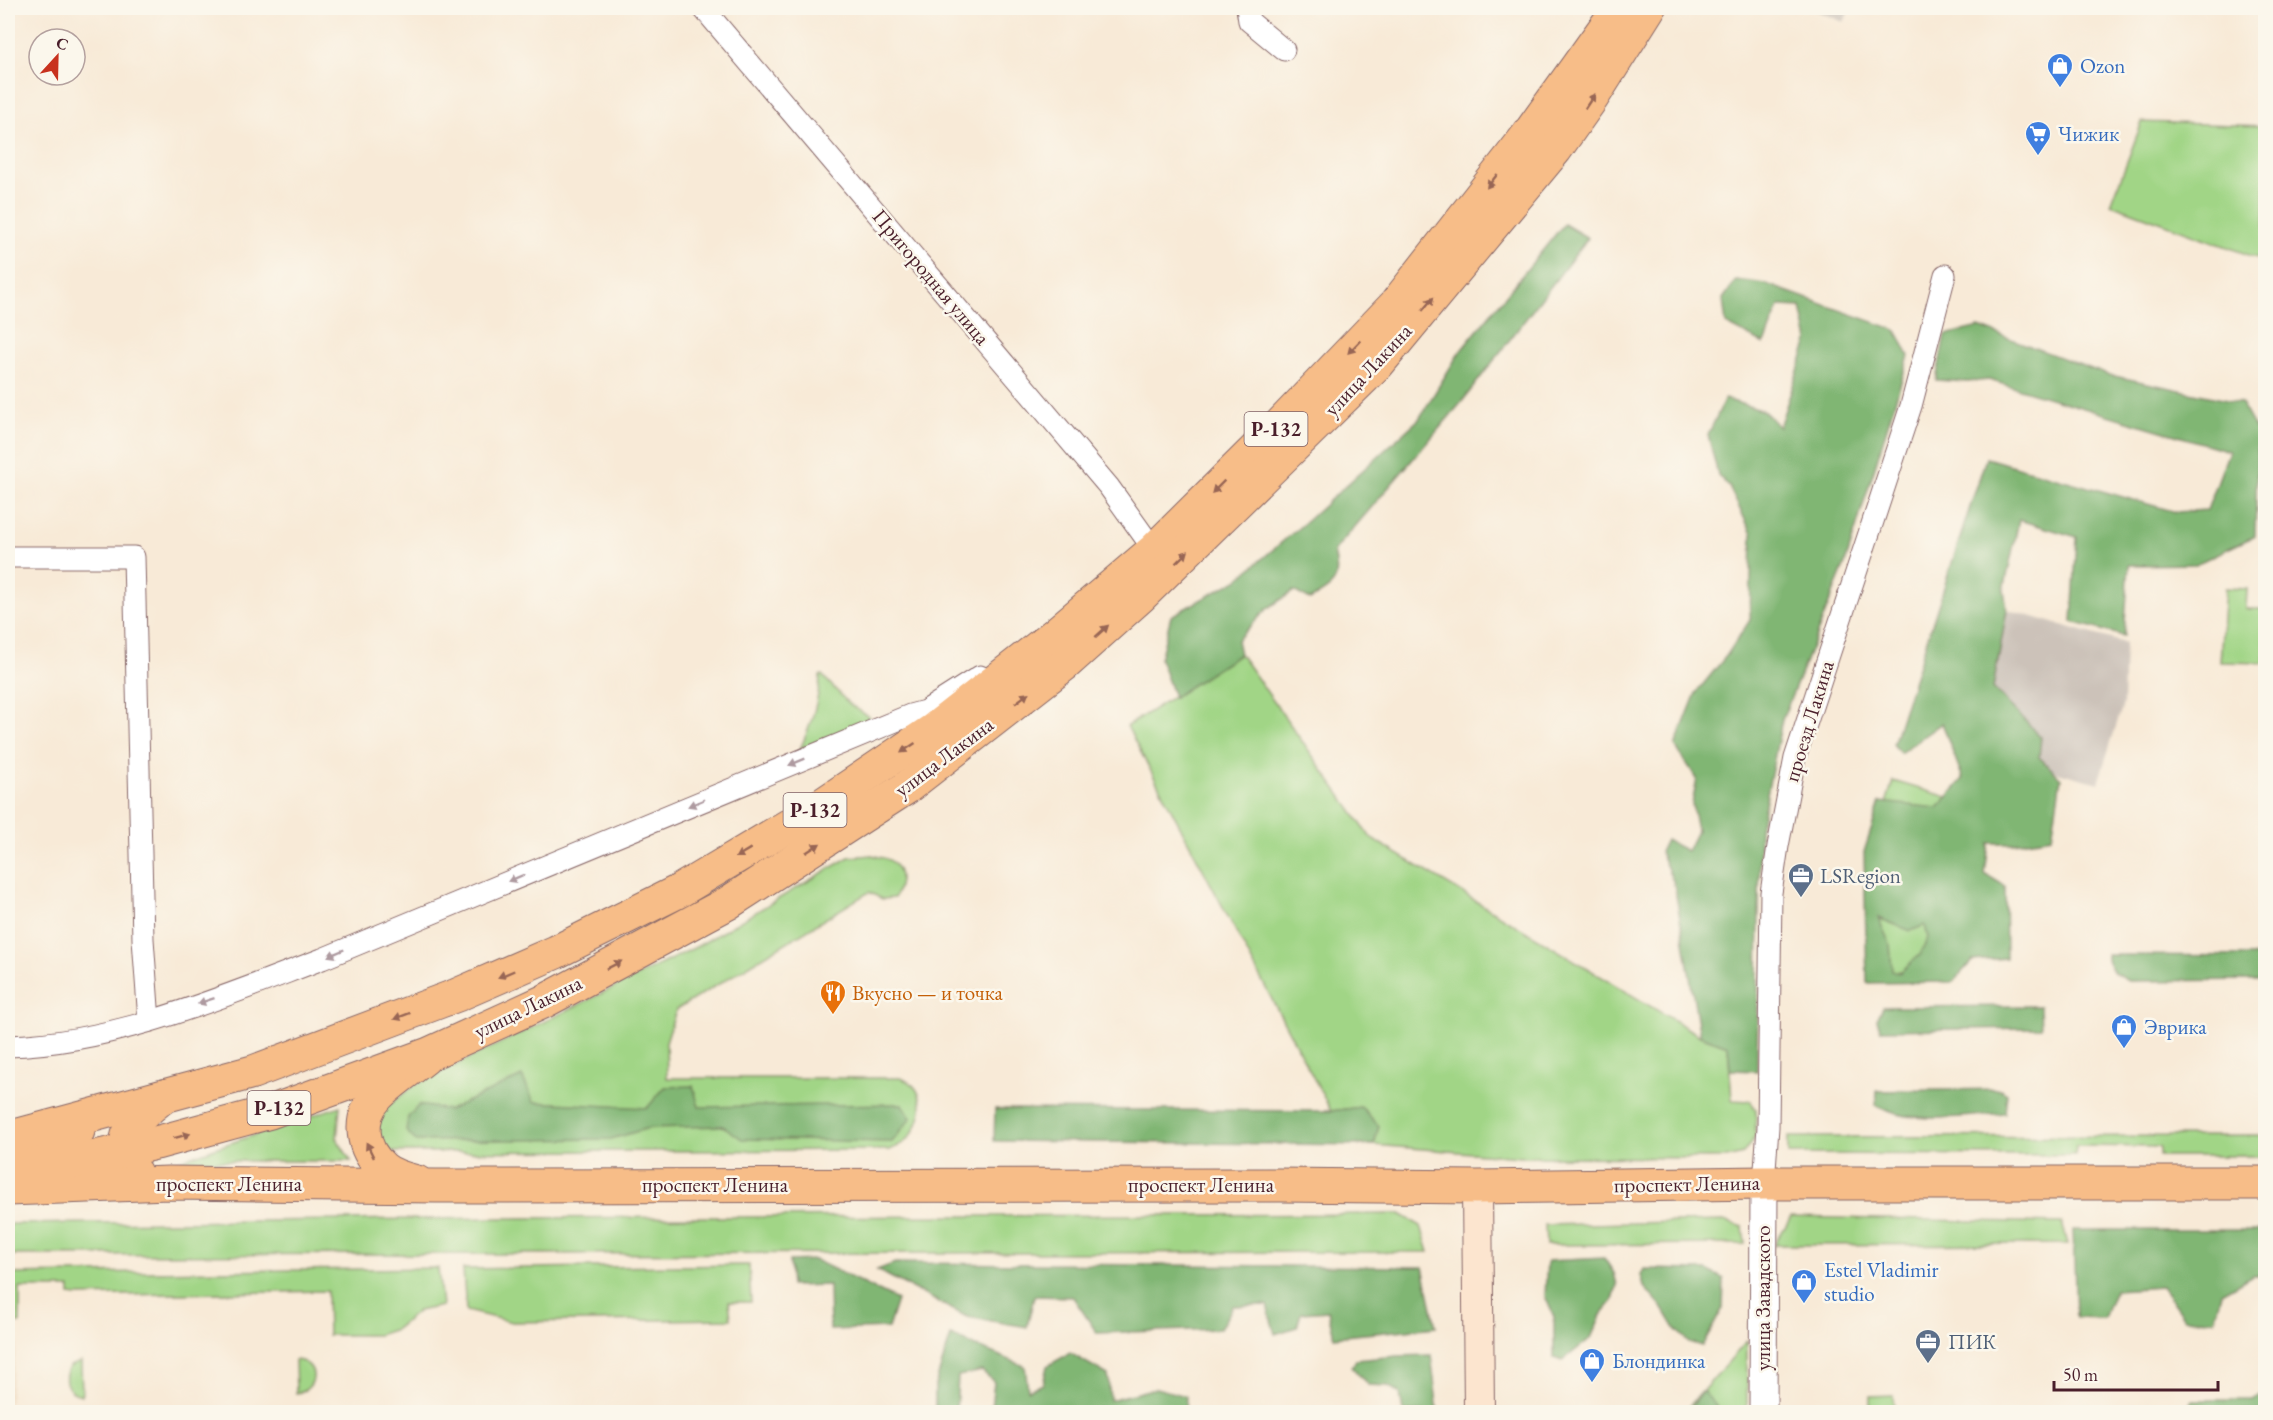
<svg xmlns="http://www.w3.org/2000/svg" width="2273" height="1420" font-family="'EB Garamond',serif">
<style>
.built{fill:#edd7bb}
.industrial{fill:#ccc2b9}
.green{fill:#a1d586;stroke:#767a58;stroke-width:1.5}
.forest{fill:#80b673;stroke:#656a4f;stroke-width:1.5;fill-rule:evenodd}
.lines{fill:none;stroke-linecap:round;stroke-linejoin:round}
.minor-casing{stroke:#876667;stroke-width:23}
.tertiary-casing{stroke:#876667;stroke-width:29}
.secondary-casing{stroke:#876667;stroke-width:32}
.primary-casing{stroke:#876667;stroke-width:35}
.trunk-casing{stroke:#876667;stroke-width:35}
.minor{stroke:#fff;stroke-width:21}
.tertiary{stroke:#fff;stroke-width:27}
.secondary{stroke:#fce5cf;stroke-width:30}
.primary{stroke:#f7bd88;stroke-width:33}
.trunk{stroke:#f7bd88;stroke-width:33}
.oneway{fill:#986655}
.oneway2{fill:#ae9aa0}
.labels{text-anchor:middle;stroke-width:5;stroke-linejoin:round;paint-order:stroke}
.shield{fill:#fbf7ec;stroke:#7f6065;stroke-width:1.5}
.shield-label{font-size:20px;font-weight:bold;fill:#4a1f2b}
.shop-label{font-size:21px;fill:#366cbe;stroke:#fbf7ec;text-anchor:start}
.street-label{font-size:21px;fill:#4a1f2b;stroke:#fbf7ec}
.service-label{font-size:21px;fill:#4e5e75;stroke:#fbf7ec;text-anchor:start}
.food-label{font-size:21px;fill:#c56008;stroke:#fbf7ec;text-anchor:start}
</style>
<rect width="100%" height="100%" fill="#fbf7ec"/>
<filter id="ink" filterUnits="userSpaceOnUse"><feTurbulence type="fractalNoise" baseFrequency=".0167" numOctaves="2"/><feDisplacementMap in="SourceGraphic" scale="12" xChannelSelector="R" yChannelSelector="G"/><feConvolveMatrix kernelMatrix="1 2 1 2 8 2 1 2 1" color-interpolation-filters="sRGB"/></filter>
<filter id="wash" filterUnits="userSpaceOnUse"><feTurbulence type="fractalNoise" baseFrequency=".008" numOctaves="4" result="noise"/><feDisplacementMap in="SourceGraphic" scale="24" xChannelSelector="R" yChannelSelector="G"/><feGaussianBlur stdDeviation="1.35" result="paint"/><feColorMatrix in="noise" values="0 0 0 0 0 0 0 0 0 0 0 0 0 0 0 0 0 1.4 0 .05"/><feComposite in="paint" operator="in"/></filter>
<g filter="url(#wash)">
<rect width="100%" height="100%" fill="#f8ead7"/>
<polygon class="built" points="8,1341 17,1341 8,1411"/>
<g class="industrial">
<polygon points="1809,8 1850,8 1844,22"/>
<polygon points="2001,608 2125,643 2123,704 2098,783 2036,766 1973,699"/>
</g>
<g class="green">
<polygon points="2142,122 2265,126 2265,261 2111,204"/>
<polygon points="2225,588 2247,589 2246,609 2265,609 2265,663 2220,662"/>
<polygon points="1240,654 1371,838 1700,1036 1728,1046 1732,1100 1750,1101 1756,1109 1755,1137 1743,1154 1727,1158 1520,1157 1374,1145 1378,1126 1361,1107 1331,1111 1127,726"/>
<path d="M 822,675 L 848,703 L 872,719 L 800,749 C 811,725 819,702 820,676 Z"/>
<polygon points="1893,781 1954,799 1936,858 1875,839"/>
<path d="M 872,855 C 878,857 887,858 891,861 C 904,871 901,886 894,898 L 882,899 L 869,892 L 676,1010 L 666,1042 L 667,1078 L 900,1078 C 932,1087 923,1129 902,1144 C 898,1147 893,1148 889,1150 L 393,1152 L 382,1147 L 377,1123 L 381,1111 L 415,1085 L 698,946 L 849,857 Z"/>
<polygon points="1879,909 1955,909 1955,972 1879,971"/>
<polygon points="340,1106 337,1139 351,1161 177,1161"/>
<polygon points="2265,1136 2265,1156 2159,1156 2159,1147 2076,1146 2075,1155 1788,1154 1788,1137"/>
<polygon points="1400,1214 1421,1226 1429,1252 8,1255 8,1229 11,1224 503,1218"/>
<polygon points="1791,1217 2062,1223 2068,1244 1774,1245"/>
<polygon points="1723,1221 1743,1227 1745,1244 1546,1245 1545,1225"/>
<polygon points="749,1265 751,1302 729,1302 731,1319 512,1322 466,1311 463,1269"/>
<polygon points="438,1268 442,1306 418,1311 396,1329 378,1335 328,1335 327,1291 77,1296 70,1295 70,1288 20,1288 20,1323 16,1323 8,1316 8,1274"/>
<polygon points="1747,1341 1747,1412 1684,1412"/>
<path d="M 295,1360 C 319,1361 319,1390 296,1393 Z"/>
<path d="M 81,1362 L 82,1395 C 66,1393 61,1378 70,1366 Z"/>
<polygon points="1893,1395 1894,1412 1870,1412 1870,1396"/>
</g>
<g class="forest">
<path d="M 1564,224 L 1588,238 L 1461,403 L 1334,551 C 1340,582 1337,584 1310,600 L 1294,591 L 1268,608 L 1237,640 L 1240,654 L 1174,697 L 1160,659 L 1171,616 L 1237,580 L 1308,520 L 1419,419 L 1459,353 Z"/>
<polygon points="1736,280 1766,284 1896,330 1909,356 1845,564 1782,720 1760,829 1757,1071 1730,1070 1728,1046 1700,1036 1674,883 1660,852 1666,840 1687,851 1697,831 1692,804 1697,779 1675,746 1696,693 1727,655 1750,620 1752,534 1729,487 1718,475 1708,435 1725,399 1764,411 1779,427 1808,341 1801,307 1779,306 1764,344 1726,324 1723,299"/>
<path d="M 1979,327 L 2105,374 L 2241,403 L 2258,433 L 2255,536 L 2196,564 L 2129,565 L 2124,636 L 2072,622 L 2077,537 L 2019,520 L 2004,590 L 2007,610 L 1993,688 L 2041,737 L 2039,757 L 2061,778 L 2052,837 L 2014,843 L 1989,843 L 1985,874 L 2005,886 L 2006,958 L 1972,961 L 1953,982 L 1867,983 L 1864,852 L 1880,802 L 1938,808 L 1963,779 L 1942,723 L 1900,753 L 1893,744 L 1986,458 L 2176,512 L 2207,510 L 2229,451 L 1989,380 L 1967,382 L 1936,380 L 1945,335 ZM 1878,918 L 1911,931 L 1925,925 L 1928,938 L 1920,955 L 1899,973 L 1892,970 L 1890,944 Z"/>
<polygon points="2107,955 2265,956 2265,980 2128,981 2114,973 2107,960"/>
<polygon points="2040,1006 2041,1028 1880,1030 1877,1019 1883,1007"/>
<polygon points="522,1076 534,1102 647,1108 665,1087 693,1086 699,1107 902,1104 911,1118 892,1142 742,1139 723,1126 649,1128 611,1139 416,1141 406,1131 408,1117 419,1105 449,1110"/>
<path d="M 2000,1089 L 2007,1093 L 2005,1113 C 1967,1116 1909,1126 1876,1105 L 1877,1091 Z"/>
<polygon points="1361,1107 1379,1126 1374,1145 994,1141 995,1109 1331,1111"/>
<polygon points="2073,1230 2265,1230 2265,1275 2253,1275 2221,1293 2214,1320 2184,1318 2162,1287 2115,1290 2104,1318 2076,1317"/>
<polygon points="1604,1258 1614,1273 1617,1285 1613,1301 1601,1315 1591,1338 1562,1361 1554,1358 1554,1317 1545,1296 1547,1261"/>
<polygon points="815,1260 897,1300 888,1328 830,1330 829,1285 791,1286 789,1261"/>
<polygon points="895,1263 1423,1267 1436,1327 1334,1337 1328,1311 1301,1313 1297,1327 1275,1334 1267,1305 1233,1306 1220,1329 1097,1333 1073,1297 1034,1296 1027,1327 967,1317 877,1270"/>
<polygon points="1644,1269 1707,1270 1724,1279 1723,1308 1702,1346 1689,1342 1676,1330 1664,1310 1644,1287 1641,1275"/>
<polygon points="951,1336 1025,1366 1028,1390 1043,1384 1047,1366 1070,1353 1108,1375 1110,1400 1156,1388 1186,1396 1185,1412 994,1412 991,1409 994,1382 982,1371 958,1376 956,1412 935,1412 935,1385"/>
<polygon points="1431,1355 1438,1412 1403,1412 1400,1393 1388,1386 1368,1385 1352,1367 1356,1360 1397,1356"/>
<polygon points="1703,1391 1721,1412 1688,1412"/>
<polygon points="2265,1392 2265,1412 2184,1412 2193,1400 2252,1400"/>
</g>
</g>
<g filter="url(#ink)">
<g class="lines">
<defs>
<g id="minor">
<polyline points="703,8 1109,487 1154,550"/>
<polyline points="1247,8 1249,21 1284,50"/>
<polyline points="8,557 134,557 143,939 149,1021"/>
<path d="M 8,1046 C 116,1043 222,997 322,959 L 910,715 L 925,711 L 980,676"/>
<polyline points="1764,1183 1768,1127 1771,893 1778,846 1795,758 1911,406 1945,275"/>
</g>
<polyline id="tertiary" points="1763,1412 1764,1183"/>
<polyline id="secondary" points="1477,1187 1479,1412"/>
<g id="primary">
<polyline points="8,1162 27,1151 78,1131"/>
<path d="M 135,1173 C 120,1162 124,1138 134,1124 C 142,1113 153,1105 163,1097"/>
<path d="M 417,1182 C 405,1179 392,1176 383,1168 C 361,1149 357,1118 377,1097 C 391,1082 409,1071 425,1058"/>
<polyline points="8,1189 168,1183 436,1186 1280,1185 1477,1187 1764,1183 2266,1183"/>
</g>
<g id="trunk">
<polyline points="8,1138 253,1072 457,995 556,952 679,891 810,813 933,730 1054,635 1154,550 1275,430 1395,305 1528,135 1619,8"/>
<polyline points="8,1177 156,1143 270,1112 429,1054 543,1002 728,903 906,788 1064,665 1140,597 1377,365 1556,149 1592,98 1649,8"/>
</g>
</defs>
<use href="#minor" class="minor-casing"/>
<use href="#tertiary" class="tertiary-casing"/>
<use href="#secondary" class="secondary-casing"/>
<use href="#primary" class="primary-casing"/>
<use href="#trunk" class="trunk-casing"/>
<use href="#minor" class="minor"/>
<use href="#tertiary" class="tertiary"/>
<use href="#secondary" class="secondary"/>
<use href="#primary" class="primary"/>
<use href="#trunk" class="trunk"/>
</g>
<defs><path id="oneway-solid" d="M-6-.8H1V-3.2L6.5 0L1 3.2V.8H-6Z" transform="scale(1.5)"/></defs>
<g class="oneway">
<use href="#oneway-solid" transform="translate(1590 101) rotate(-56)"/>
<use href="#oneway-solid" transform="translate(1492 181) rotate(128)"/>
<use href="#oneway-solid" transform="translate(1428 304) rotate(-50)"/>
<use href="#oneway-solid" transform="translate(1354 347) rotate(134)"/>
<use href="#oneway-solid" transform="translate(1218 487) rotate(135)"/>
<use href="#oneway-solid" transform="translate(1182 557) rotate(-44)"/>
<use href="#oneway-solid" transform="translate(1102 631) rotate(-42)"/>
<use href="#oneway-solid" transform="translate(1022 698) rotate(-38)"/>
<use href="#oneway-solid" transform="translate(908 748) rotate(146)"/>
<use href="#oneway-solid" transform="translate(813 848) rotate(-33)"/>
<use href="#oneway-solid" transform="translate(743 853) rotate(149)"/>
<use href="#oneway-solid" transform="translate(614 965) rotate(-27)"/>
<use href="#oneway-solid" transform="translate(506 974) rotate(157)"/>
<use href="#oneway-solid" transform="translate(402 1016) rotate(159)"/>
<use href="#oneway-solid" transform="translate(182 1136) rotate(-15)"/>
<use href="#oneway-solid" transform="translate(370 1150) rotate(-116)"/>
</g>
<g class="oneway2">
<use href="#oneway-solid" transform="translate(797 762) rotate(158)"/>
<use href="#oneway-solid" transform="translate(696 803) rotate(157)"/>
<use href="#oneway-solid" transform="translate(516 878) rotate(157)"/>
<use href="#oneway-solid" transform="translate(336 953) rotate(157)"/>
<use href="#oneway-solid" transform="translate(206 1001) rotate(161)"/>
</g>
</g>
<defs>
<symbol id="shop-pin" viewBox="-11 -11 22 30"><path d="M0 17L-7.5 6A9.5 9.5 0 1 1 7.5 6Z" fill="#3f7fe0" stroke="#fbf7ec"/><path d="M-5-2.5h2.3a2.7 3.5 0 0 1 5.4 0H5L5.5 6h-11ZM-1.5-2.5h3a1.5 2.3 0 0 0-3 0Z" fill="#fff"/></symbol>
<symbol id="supermarket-pin" viewBox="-11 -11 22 30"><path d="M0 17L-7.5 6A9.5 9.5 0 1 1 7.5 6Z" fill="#3f7fe0" stroke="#fbf7ec"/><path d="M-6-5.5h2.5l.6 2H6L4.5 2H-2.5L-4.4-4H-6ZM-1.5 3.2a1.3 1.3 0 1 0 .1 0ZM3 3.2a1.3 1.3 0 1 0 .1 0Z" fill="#fff"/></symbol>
<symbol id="office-pin" viewBox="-11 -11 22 30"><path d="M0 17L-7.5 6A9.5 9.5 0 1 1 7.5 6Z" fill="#5c6f8a" stroke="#fbf7ec"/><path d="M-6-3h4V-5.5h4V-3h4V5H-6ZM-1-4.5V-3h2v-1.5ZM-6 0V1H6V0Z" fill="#fff"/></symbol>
<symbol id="restaurant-pin" viewBox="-11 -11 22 30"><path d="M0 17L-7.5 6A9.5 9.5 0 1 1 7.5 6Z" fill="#e8710a" stroke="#fbf7ec"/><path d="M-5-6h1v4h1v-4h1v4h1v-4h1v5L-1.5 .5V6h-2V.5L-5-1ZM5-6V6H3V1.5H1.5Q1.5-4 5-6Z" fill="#fff"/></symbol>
</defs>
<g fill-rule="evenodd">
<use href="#shop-pin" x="2045" y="51" width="30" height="40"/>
<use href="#supermarket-pin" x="2023" y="119" width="30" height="40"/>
<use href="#office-pin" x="1786" y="861" width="30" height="40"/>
<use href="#restaurant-pin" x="818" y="978" width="30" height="40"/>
<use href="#shop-pin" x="2109" y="1012" width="30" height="40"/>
<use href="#shop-pin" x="1789" y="1267" width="30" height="40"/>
<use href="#office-pin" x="1913" y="1327" width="30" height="40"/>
<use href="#shop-pin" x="1577" y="1346" width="30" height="40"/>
</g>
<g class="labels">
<g class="shield">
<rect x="1244.5" y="412" width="63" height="34" rx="4.5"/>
<rect x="783.5" y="793" width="63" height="34" rx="4.5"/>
<rect x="247.5" y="1091" width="63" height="34" rx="4.5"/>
</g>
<g class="shield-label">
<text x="1276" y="436">Р-132</text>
<text x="815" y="817">Р-132</text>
<text x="279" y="1115">Р-132</text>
</g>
<g class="shop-label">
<text x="2080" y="73">Ozon</text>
<text x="2058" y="141">Чижик</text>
<text x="2144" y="1034">Эврика</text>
<text x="1824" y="1277">Estel Vladimir<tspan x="1824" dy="24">studio</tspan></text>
<text x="1612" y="1368">Блондинка</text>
</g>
<g class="street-label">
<text transform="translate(931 277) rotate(50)" y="7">Пригородная улица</text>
<text transform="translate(1368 370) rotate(-47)" y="7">улица Лакина</text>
<text transform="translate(1809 721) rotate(-73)" y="7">проезд Лакина</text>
<text transform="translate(944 757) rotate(-37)" y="7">улица Лакина</text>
<text transform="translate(528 1007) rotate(-26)" y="7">улица Лакина</text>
<text x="229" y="1191">проспект Ленина</text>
<text transform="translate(1687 1184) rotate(-1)" y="7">проспект Ленина</text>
<text x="715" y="1192">проспект Ленина</text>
<text x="1201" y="1192">проспект Ленина</text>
<text transform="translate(1763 1298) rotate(-90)" y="7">улица Завадского</text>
</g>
<g class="service-label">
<text x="1820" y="883">LSRegion</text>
<text x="1948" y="1349">ПИК</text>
</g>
<g class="food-label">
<text x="852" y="1000">Вкусно — и точка</text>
</g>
</g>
<rect width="2273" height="1420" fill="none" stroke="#fbf7ec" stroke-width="30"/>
<g transform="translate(57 57) rotate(22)"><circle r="28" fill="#fbf7ec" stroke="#b4a19f" stroke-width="1.5"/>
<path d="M0-4.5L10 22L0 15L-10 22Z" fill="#c8321e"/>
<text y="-9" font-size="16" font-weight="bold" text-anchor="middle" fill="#4a1f2b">С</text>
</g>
<path d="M2054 1381v9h164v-9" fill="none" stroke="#4a1f2b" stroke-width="3"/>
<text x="2063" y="1381" font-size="18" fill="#4a1f2b" stroke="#fbf7ec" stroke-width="4.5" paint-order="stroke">50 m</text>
</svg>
